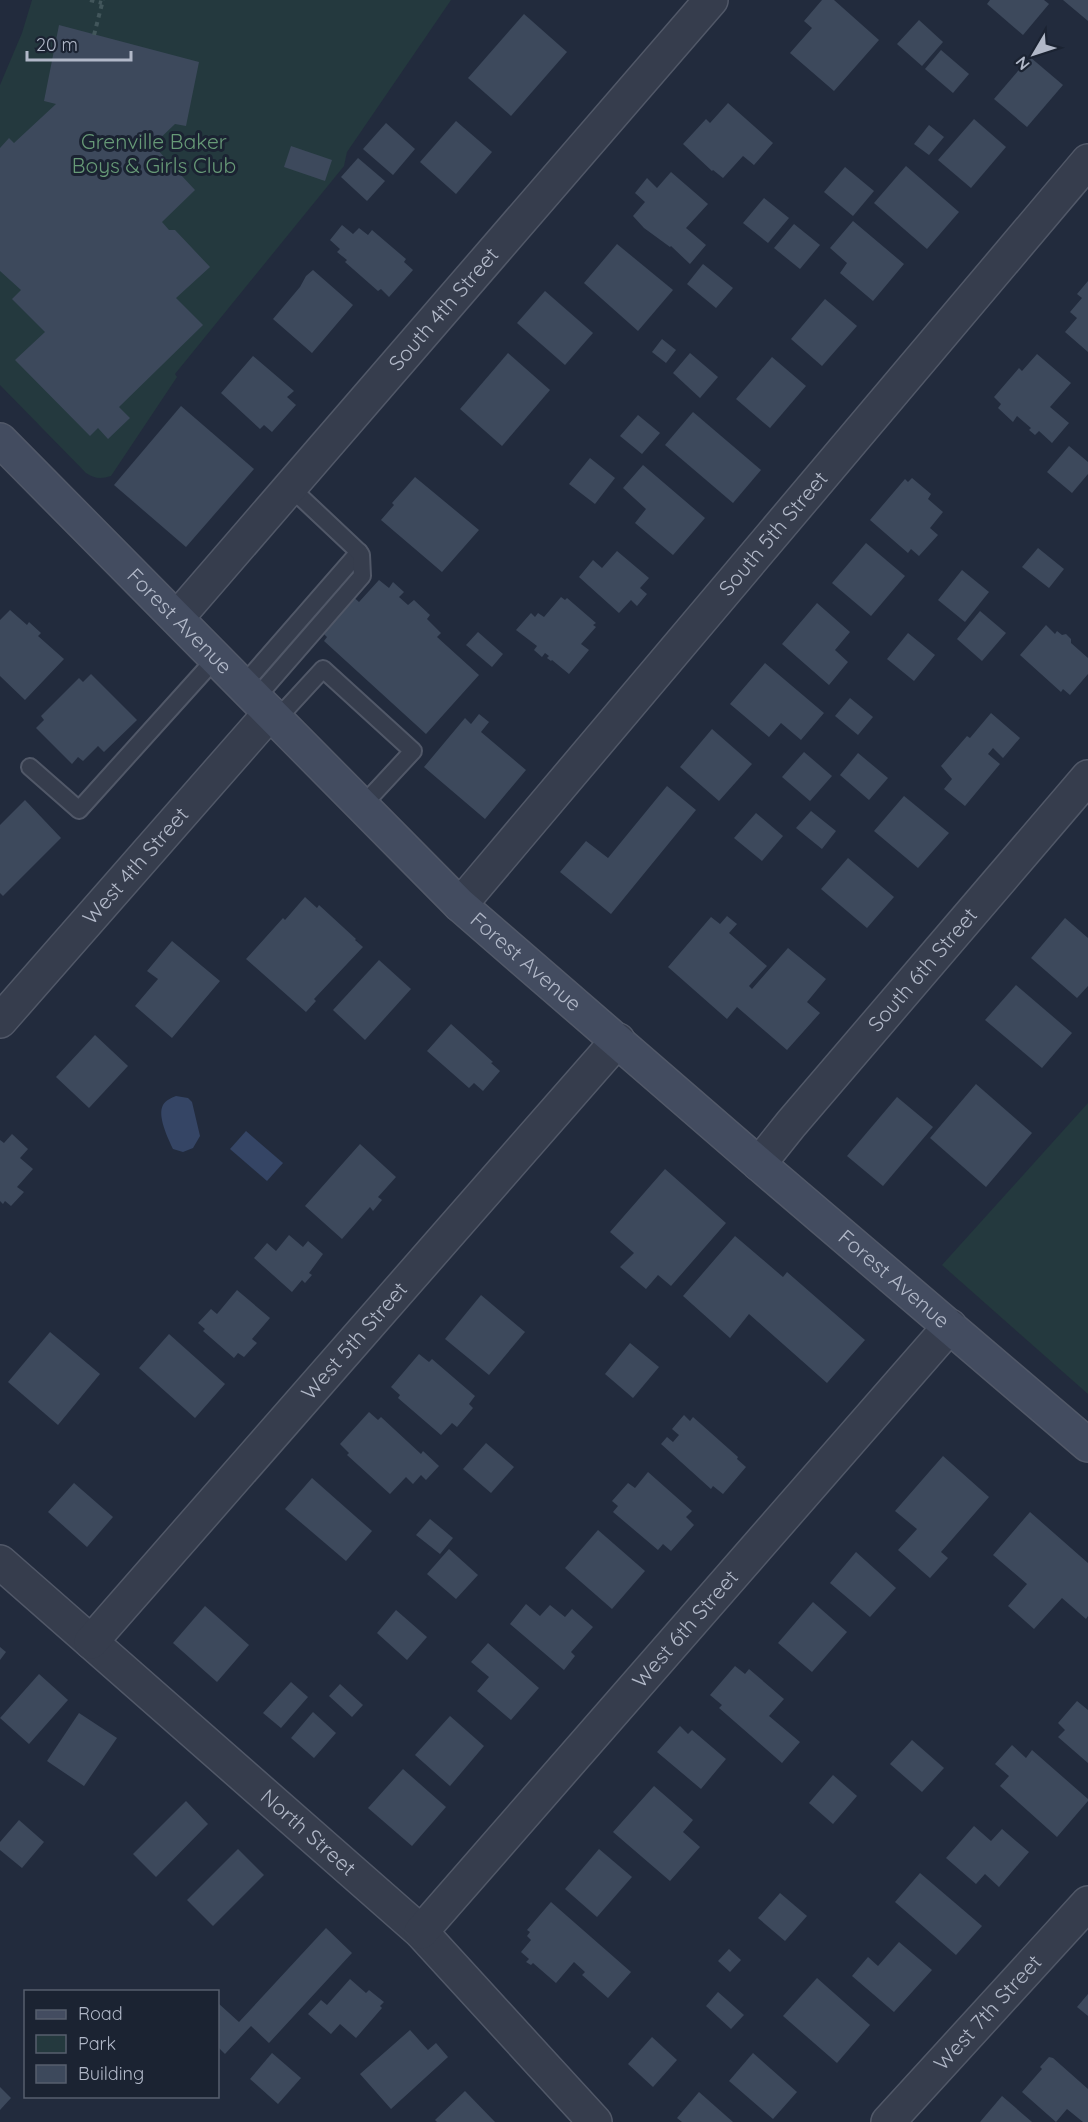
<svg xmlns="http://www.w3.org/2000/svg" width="1088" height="2122" font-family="Quicksand,sans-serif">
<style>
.green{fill:#24393e}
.water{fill:#354565}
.building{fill:#3d495c}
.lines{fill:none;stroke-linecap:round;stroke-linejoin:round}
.lane-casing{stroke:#515868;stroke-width:20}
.street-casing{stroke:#515868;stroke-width:36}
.secondary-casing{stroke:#515868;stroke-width:36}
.path{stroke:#42565b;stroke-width:4;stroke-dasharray:4.5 4.5;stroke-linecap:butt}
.lane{stroke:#363d4d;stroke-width:16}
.street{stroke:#363d4d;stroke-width:33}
.secondary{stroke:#434c60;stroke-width:33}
.labels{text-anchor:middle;stroke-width:6;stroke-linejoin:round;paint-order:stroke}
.park-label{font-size:21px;fill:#679a77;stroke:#1b2332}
.street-label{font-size:21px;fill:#b1b8c8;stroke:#1b2332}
</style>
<rect width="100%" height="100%" fill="#222b3d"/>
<g class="green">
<path d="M 32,0 L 451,0 L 347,152 L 344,166 L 175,374 L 177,377 L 111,476 C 101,479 95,479 86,473 L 0,385 L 0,85 L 22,33 Z"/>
<polygon points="1088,1103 1088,1394 942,1265"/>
</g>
<g class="water">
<path d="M 176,1096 L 188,1098 L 192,1102 L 200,1136 L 193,1148 L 183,1152 L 173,1149 C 168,1138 157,1116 163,1105 C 166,1100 171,1098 176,1096 Z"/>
<polygon points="246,1131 283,1163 267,1181 230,1149"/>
</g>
<g class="building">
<polygon points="822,0 834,0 879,40 834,91 790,53 812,28 804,21"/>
<polygon points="990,0 1044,0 1049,4 1023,35 987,4"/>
<polygon points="1063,0 1088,0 1088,21"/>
<polygon points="524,14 567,52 511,116 468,78"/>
<polygon points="919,20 943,42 922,66 897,44"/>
<polygon points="59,25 199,62 186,126 175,124 153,145 195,190 162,222 169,230 175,230 210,267 176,298 203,325 119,407 130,418 108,439 98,428 90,436 15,360 45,332 12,299 21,290 0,271 0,148 9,138 14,143 56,104 44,101"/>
<polygon points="941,50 969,74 953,93 925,69"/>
<polygon points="1030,57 1063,85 1027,127 994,99"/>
<polygon points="728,103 773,143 754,165 743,156 723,178 713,170 712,171 683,144 706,119 710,123"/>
<polygon points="974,119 1006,147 971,188 938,160"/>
<polygon points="456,121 492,152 456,194 420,162"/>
<polygon points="386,123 415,149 393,175 363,149"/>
<polygon points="929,125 944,137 929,155 914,144"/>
<polygon points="291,146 332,160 325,181 284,167"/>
<polygon points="358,158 385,181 367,201 341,177"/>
<polygon points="906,166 959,212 927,249 874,203"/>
<polygon points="845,167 874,191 853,216 824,192"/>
<polygon points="671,172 708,204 686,228 706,245 690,264 671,246 670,247 644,228 633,216 645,202 635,193 647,178 657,188"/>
<polygon points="764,198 789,218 768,243 743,223"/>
<polygon points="853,221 904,264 873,301 840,273 847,263 830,248"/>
<polygon points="794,224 820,245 800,269 774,248"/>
<polygon points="342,225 353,234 359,228 368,235 372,230 406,259 404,262 413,270 389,297 381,289 378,291 345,262 347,260 337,252 340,249 330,240"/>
<polygon points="617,244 673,290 638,331 584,283"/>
<polygon points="703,264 733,288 716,308 687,284"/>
<polygon points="313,270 353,305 312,353 273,319 300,287 306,276"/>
<polygon points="1088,281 1088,352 1065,332 1077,318 1070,312 1082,298 1077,294"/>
<polygon points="545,291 593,333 565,365 517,323"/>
<polygon points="825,299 857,326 822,366 791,339"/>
<polygon points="662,339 676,350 666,363 652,352"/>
<polygon points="508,353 550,390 502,446 460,409"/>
<polygon points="690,353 718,377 700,398 673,373"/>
<polygon points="1037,354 1071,383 1050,407 1069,423 1052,443 1039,431 1035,435 1029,430 1031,428 1017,416 1013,422 998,408 1001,404 994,397 1019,368 1022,371"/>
<polygon points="253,356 294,391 287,397 296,405 272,432 264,425 260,429 221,393"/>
<polygon points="772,357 806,386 770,428 736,399"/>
<polygon points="181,406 254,469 186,547 114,485"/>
<polygon points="693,412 761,470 733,503 665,445"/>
<polygon points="638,415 660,433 642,454 620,436"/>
<polygon points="1069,446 1088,462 1088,474 1072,493 1047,472"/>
<polygon points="590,458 615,478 595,504 569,484"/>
<polygon points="643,465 705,518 673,555 635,523 646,509 623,488"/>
<polygon points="415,477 479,530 442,572 381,520 394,505 392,503"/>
<polygon points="912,478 931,494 928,499 943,512 930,528 938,535 919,556 911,549 908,553 870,520 905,479 908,482"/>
<polygon points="866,543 905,576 871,616 832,583"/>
<polygon points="1038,548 1064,569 1049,588 1022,567"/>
<polygon points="617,551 649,578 640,588 647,594 637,606 631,600 619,613 579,577 593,560 602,568"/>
<polygon points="962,570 989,592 965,622 938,600"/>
<polygon points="379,580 389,588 393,582 404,592 399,597 408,605 414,600 430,615 427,619 441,633 437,637 479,675 426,734 324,641 327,637 308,619 340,585 359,602"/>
<polygon points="561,597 565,600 567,598 596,623 593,625 596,627 581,644 589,650 569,674 552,660 551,661 547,658 549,656 545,653 542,657 534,650 537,646 516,630 531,613 535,617 538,613 544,617"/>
<polygon points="817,603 850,632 835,650 848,662 829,685 782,644"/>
<polygon points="10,610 27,625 29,622 41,633 38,636 64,659 25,700 0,676 0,620"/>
<polygon points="980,611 1006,633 982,661 957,639"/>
<polygon points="1046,625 1055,634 1057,631 1062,635 1066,634 1071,639 1071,643 1088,658 1088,674 1070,695 1063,689 1061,692 1020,655"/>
<polygon points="478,632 503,654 492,667 466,645"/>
<polygon points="908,633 935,655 914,681 887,659"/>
<polygon points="765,663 824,713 801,740 781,723 769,737 730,704"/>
<polygon points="91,674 137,720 104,752 98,746 83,761 78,757 72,764 36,728 44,720 41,716 79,678 83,682"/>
<polygon points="850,698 873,717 858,735 835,716"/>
<polygon points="991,713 1020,738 1003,758 993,748 988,754 1000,764 965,806 944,789 952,779 941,766 967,736 970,738"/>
<polygon points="479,714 489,722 481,732 526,770 485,819 424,767 465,718 471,724"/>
<polygon points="712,729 752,764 719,801 680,767"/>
<polygon points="804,752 832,776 810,801 782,777"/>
<polygon points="858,753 888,778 869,800 840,775"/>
<polygon points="667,786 696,810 611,914 560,872 586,841 608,858"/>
<polygon points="904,796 949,833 918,868 874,831"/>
<polygon points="25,800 61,838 3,896 0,893 0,825"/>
<polygon points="811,811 836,831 822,849 796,828"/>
<polygon points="756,813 783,836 762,861 734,838"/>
<polygon points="848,858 894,897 867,928 821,889"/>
<polygon points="305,897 317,908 319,905 356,939 355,940 363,947 314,999 316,1001 306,1012 246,959 283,918 285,920"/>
<polygon points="727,916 737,924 729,933 767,966 749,986 752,989 788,948 826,979 807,1002 820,1013 787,1050 737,1007 727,1019 668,967 711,917 720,924"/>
<polygon points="1065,918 1088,938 1088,986 1077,998 1031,958"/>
<polygon points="172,941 220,981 172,1038 135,1006 158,979 147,971"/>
<polygon points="379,960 411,989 365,1040 333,1010"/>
<polygon points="1016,985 1072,1033 1042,1068 985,1020"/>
<polygon points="451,1024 493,1062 491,1063 500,1071 483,1091 474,1083 469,1088 427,1051"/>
<polygon points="95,1035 128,1066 89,1108 56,1077"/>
<polygon points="976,1084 1032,1133 986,1187 930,1138"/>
<polygon points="897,1097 933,1127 883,1186 847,1156"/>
<polygon points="12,1134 28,1149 20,1158 33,1169 17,1187 24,1192 11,1206 5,1201 3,1204 0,1201 0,1140 4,1143"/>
<polygon points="360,1144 396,1177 378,1197 382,1200 373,1211 370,1207 342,1239 305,1206"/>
<polygon points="665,1169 726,1223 671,1286 658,1275 646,1289 620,1267 634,1253 610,1232"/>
<polygon points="289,1235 303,1247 308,1241 323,1254 309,1273 312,1275 305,1283 302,1280 292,1292 254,1258 267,1243 276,1251"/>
<polygon points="735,1236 783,1277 787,1272 865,1340 827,1383 749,1314 730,1338 683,1296"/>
<polygon points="237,1290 270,1318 252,1339 257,1343 244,1357 238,1353 234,1358 203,1331 205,1329 198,1323 211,1309 217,1314"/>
<polygon points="481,1295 525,1332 489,1375 445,1339"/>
<polygon points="50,1332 100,1374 58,1425 8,1382"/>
<polygon points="169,1334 225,1384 195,1418 139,1368"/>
<polygon points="630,1343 659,1367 633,1398 605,1374"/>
<polygon points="419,1354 429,1362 432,1359 475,1396 469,1404 473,1408 457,1427 452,1423 441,1435 398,1398 400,1395 391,1387"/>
<polygon points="369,1412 378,1420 381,1417 421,1454 423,1451 439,1466 426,1480 421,1475 413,1484 406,1477 390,1494 347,1455 349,1453 340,1444"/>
<polygon points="684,1415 690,1421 693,1417 738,1457 737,1459 746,1467 723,1494 713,1486 711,1489 661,1444 667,1437 673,1442 679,1435 672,1429"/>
<polygon points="486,1443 514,1467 491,1493 463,1469"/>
<polygon points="943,1456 989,1497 941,1552 948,1558 930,1578 898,1550 917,1529 895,1511"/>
<polygon points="648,1472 692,1511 686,1517 694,1525 671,1551 663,1544 658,1550 613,1512 618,1506 612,1501 628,1483 635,1488"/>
<polygon points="312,1478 372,1531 346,1561 285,1509"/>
<polygon points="74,1483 113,1517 87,1547 48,1512"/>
<polygon points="1030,1512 1088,1563 1088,1616 1086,1619 1062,1598 1034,1629 1008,1606 1027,1584 993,1555"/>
<polygon points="430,1519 453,1538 440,1554 416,1535"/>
<polygon points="598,1530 645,1571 612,1609 565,1568"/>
<polygon points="449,1549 478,1575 456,1599 427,1574"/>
<polygon points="856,1552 896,1588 870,1617 830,1583"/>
<polygon points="813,1602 847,1632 812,1672 778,1643"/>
<polygon points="526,1604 540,1616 550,1605 565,1617 572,1609 593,1627 571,1652 575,1656 564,1670 510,1624"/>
<polygon points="205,1606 249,1645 217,1682 173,1643"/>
<polygon points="396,1610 427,1637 407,1660 377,1633"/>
<polygon points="488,1643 539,1688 511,1720 477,1691 489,1677 471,1662"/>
<polygon points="0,1647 6,1652 0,1660"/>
<polygon points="735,1666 745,1674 749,1669 784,1699 769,1716 800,1742 782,1763 719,1708 722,1705 710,1695"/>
<polygon points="39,1674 68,1700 29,1744 0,1718"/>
<polygon points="291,1682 308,1697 281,1728 263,1713"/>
<polygon points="340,1684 363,1705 352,1717 329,1696"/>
<polygon points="1077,1701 1088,1710 1088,1763 1058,1737 1065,1730 1058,1723"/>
<polygon points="313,1712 336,1733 314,1758 291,1738"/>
<polygon points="79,1713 117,1738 84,1786 47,1761"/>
<polygon points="450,1716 484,1746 450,1786 415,1755"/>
<polygon points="680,1726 688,1734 692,1730 726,1759 701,1789 657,1752"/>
<polygon points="912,1740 944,1768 922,1792 890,1764"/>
<polygon points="1012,1745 1026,1758 1032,1750 1088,1799 1088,1801 1057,1837 1000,1786 1009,1776 995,1764"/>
<polygon points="403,1769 446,1807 412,1846 368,1808"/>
<polygon points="833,1775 857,1796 833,1824 809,1803"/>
<polygon points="654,1786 693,1820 683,1832 700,1847 670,1881 613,1832"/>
<polygon points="186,1801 208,1824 156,1877 133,1854"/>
<polygon points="19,1820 44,1842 22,1868 0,1850 0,1842"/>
<polygon points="974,1826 991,1841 1002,1829 1029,1852 999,1887 985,1874 976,1884 946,1858"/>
<polygon points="238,1849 264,1875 213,1926 187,1900"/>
<polygon points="599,1849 632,1877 597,1917 565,1889"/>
<polygon points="920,1873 982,1926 956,1955 895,1902"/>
<polygon points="780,1893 807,1916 785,1941 758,1918"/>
<polygon points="551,1902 631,1972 608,1998 582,1975 585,1972 574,1962 556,1983 533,1963 531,1965 526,1962 529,1959 521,1952 531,1940 527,1936 530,1932 527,1930"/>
<polygon points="326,1928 352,1953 269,2043 251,2026 225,2054 218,2047 218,2003 239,2022"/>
<polygon points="899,1942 932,1970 894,2012 852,1976 868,1957 878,1966"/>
<polygon points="729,1949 741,1960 730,1972 718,1961"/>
<polygon points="817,1978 870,2025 837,2063 783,2016"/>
<polygon points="350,1979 366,1993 369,1990 384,2002 380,2006 382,2008 356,2038 340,2024 331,2034 308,2014 321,2000 327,2005"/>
<polygon points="718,1992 744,2015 731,2029 706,2006"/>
<polygon points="1088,1994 1088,2016 1077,2007"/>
<polygon points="410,2030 428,2050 436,2043 448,2057 391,2109 360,2074"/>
<polygon points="652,2037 677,2060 653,2087 628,2064"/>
<polygon points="272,2053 301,2078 278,2104 250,2079"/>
<polygon points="753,2053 797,2092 773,2119 729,2081"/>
<polygon points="1049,2057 1053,2058 1088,2089 1088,2122 1083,2122 1067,2109 1056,2122 1022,2092 1042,2069 1040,2067"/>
<polygon points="0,2087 11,2098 0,2110"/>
<polygon points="465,2091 495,2122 437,2122 435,2120"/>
<polygon points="699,2092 733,2122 682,2122 677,2118"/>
<polygon points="1002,2096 1032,2122 980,2122"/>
</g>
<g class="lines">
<defs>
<g id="lane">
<polyline points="243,685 359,552"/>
<polyline points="256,698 362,576 361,555 359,552 290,487"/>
<polyline points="277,719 323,669 413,751 362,806"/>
<polyline points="30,767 79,810 216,658"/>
</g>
<g id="street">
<path id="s1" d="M 177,618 L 711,0"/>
<path id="s2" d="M 460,905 L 1088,161"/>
<path id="s3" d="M 0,1021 L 270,713"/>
<path id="s4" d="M 759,1164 L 791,1124 L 1088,777"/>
<path id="s5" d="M 0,1562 L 421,1932 L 595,2122"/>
<path id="s6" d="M 91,1642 L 618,1040"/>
<path id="s7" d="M 421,1932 L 950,1326"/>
<path id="s8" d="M 888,2122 L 1088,1903"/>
</g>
<g id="secondary">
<path id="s9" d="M 0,440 L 460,905 L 759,1164 L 1088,1445"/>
</g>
</defs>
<use href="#lane" class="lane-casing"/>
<use href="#street" class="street-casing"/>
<use href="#secondary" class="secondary-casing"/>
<g class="path">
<polyline points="90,0 102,3"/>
<polyline points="94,35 103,0"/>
</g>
<use href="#lane" class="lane"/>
<use href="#street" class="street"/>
<use href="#secondary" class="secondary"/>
</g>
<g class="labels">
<g class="park-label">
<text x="154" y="149">Grenville Baker<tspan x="154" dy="24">Boys &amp; Girls Club</tspan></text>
</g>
<g class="street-label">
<text dy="7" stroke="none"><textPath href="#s1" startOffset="408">South 4th Street</textPath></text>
<text dy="7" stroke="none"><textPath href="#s2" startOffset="486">South 5th Street</textPath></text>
<text dy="7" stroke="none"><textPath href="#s9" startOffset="255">Forest Avenue</textPath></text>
<text dy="7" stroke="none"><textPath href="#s3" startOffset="206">West 4th Street</textPath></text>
<text dy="7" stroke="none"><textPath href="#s9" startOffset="741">Forest Avenue</textPath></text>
<text dy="7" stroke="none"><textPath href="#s4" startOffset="254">South 6th Street</textPath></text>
<text dy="7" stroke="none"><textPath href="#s9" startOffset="1227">Forest Avenue</textPath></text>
<text dy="7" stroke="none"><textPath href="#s6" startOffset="400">West 5th Street</textPath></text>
<text dy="7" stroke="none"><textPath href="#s7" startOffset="402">West 6th Street</textPath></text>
<text dy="7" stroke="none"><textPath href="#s5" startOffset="410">North Street</textPath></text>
<text dy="7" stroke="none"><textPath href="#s8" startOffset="148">West 7th Street</textPath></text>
</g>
</g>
<rect x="24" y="1990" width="195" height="108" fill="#1b2332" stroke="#575f6e" stroke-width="1.5"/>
<rect x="36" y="2010" width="30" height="9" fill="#434c60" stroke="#575f6e" stroke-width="1.5"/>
<text x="78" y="2020" font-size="18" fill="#b1b8c8">Road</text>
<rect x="36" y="2035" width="30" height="18" fill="#24393e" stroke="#575f6e" stroke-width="1.5"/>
<text x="78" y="2050" font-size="18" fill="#b1b8c8">Park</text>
<rect x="36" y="2065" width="30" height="18" fill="#3d495c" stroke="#575f6e" stroke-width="1.5"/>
<text x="78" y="2080" font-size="18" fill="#b1b8c8">Building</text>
<g transform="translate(1034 54) rotate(231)" stroke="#1b2332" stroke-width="4.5" paint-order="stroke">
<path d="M0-4.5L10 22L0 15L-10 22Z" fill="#b1b8c8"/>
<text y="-9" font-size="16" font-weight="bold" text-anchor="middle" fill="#b1b8c8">N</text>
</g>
<path d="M27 51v9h104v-9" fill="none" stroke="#b1b8c8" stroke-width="3"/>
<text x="36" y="51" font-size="18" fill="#b1b8c8" stroke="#1b2332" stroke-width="4.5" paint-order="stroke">20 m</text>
</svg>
